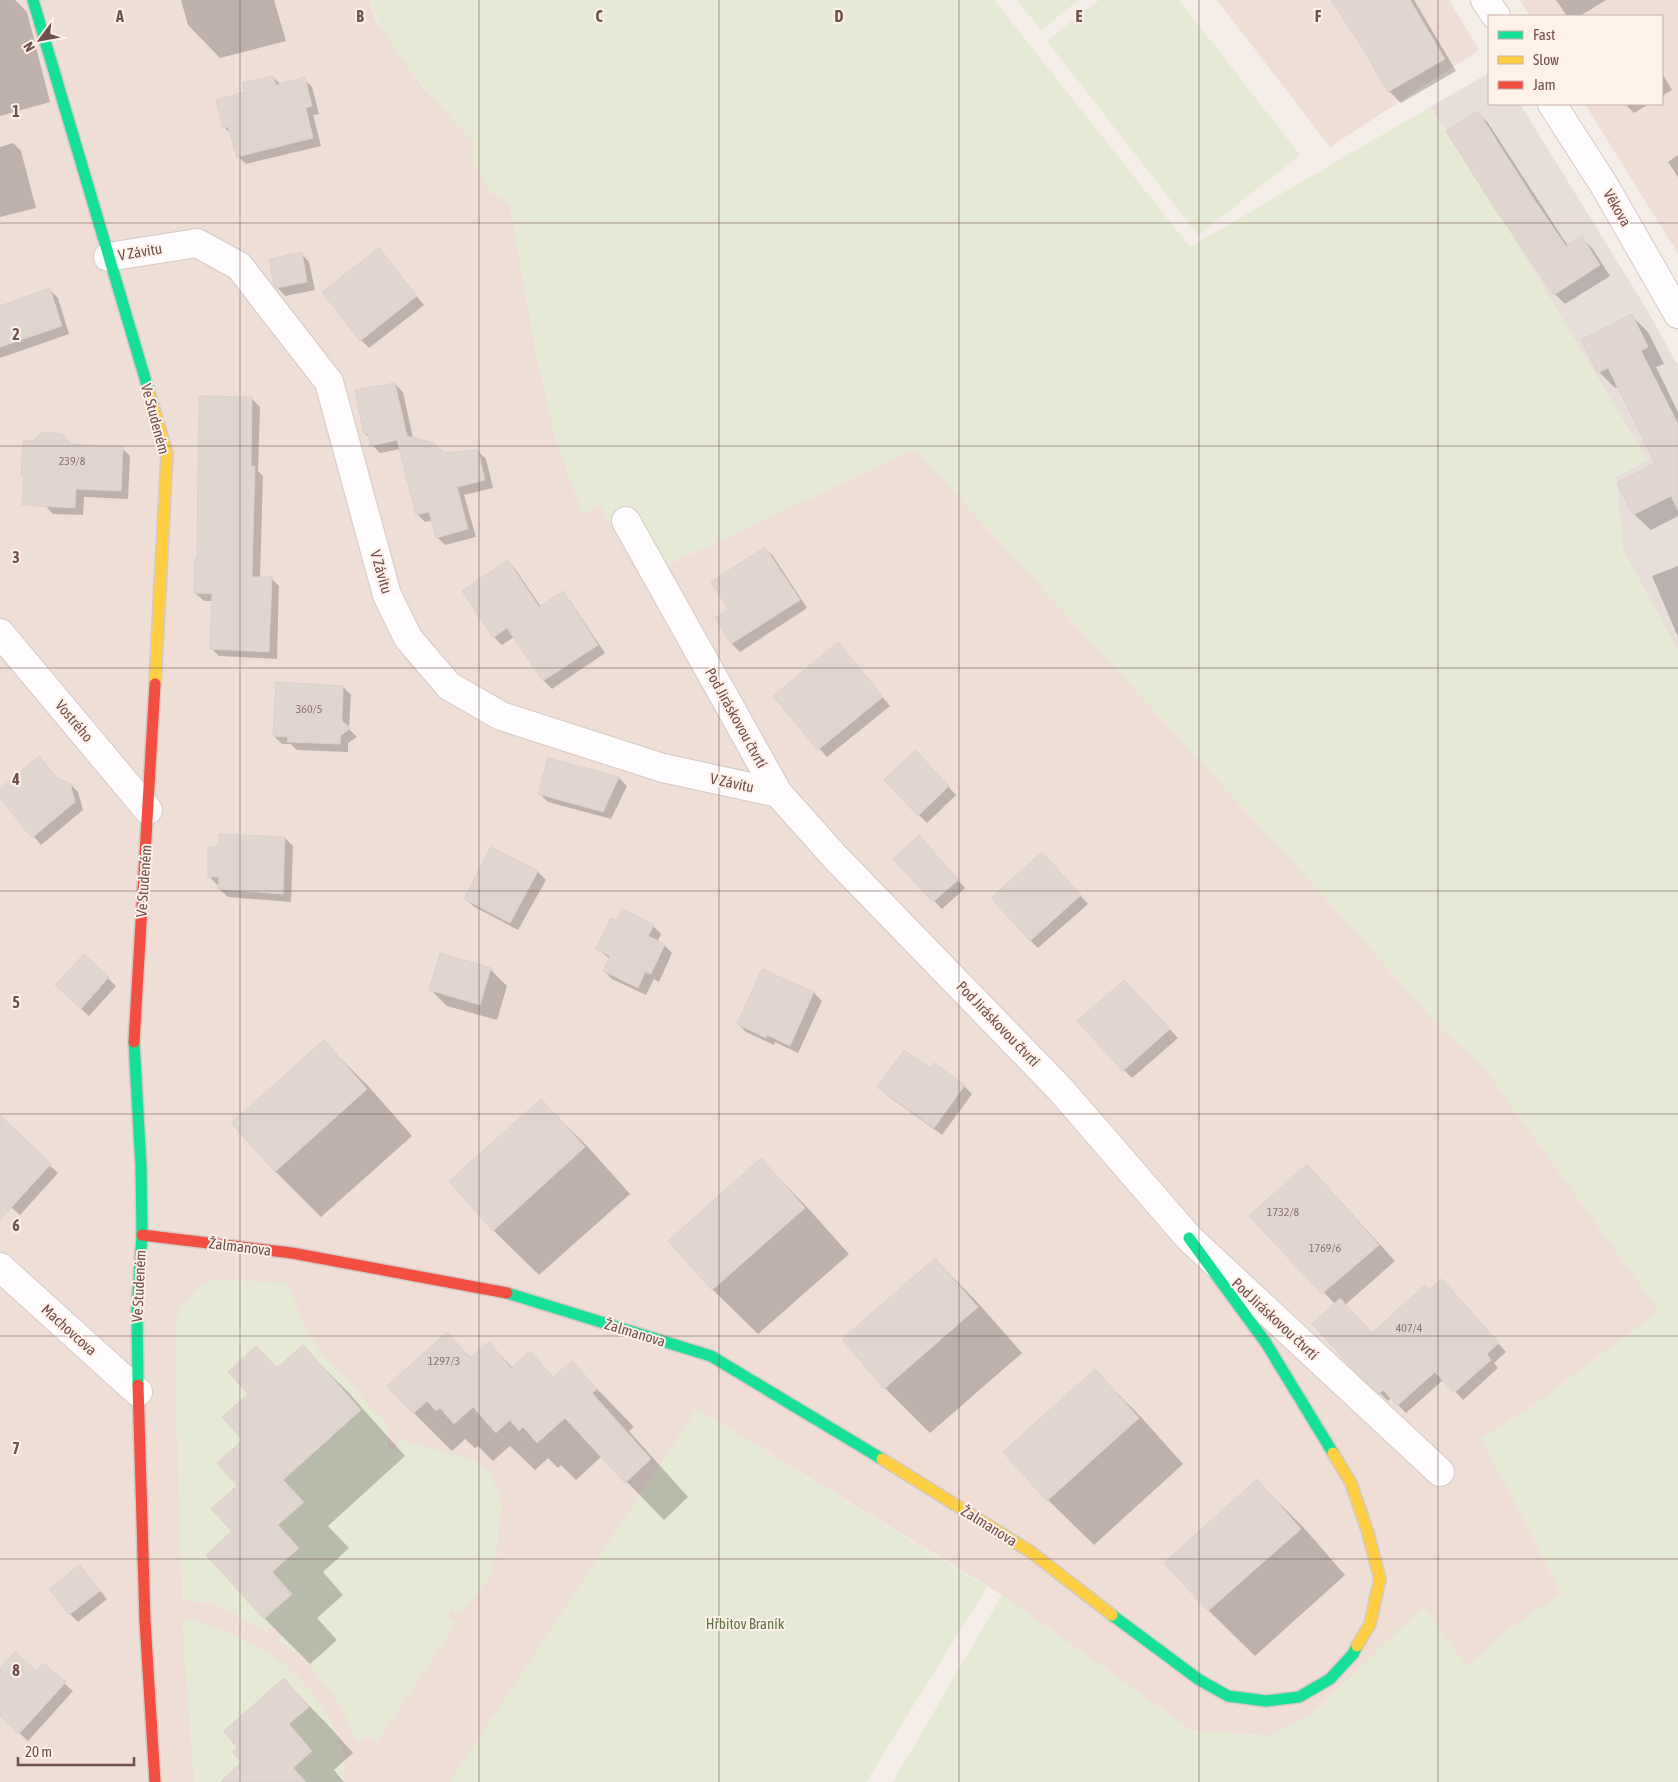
<svg xmlns="http://www.w3.org/2000/svg" width="1678" height="1782" font-family="'Asap Condensed',sans-serif">
<style>
.residential{fill:#eeded6}
.industrial{fill:#e7ddd9}
.green{fill:#e6ead4;fill-rule:evenodd}
.shadow{fill:#0003}
.building{fill:#e1d5d0;stroke:#ddcfcb}
.lines{fill:none;stroke-linecap:round;stroke-linejoin:round}
.street-casing{stroke:#d4c9c6;stroke-width:30}
.fast-casing{stroke:#d4c9c5;stroke-width:14}
.slow-casing{stroke:#d4c9c5;stroke-width:14}
.jam-casing{stroke:#d4c9c5;stroke-width:14}
.street{stroke:#fefcfc;stroke-width:28}
.fast{stroke:#16e098;stroke-width:11}
.slow{stroke:#ffcf43;stroke-width:11}
.jam{stroke:#f24e42;stroke-width:11}
.grid{fill:none;stroke:#70504b;stroke-width:1;stroke-opacity:0.55}
.labels{text-anchor:middle;stroke-width:4;stroke-linejoin:round;paint-order:stroke}
.number-label{font-size:12px;fill:#8e736e}
.street-label{font-size:15px;fill:#70504b;stroke:#fef1e9}
.park-label{font-size:15px;fill:#5e7644;stroke:#fef1e9}
.grid-label{font-size:16px;text-anchor:middle;font-weight:bold;fill:#70504b;stroke:#fef1e9;stroke-width:4;stroke-linejoin:round;paint-order:stroke}
</style>
<rect width="100%" height="100%" fill="#f5ede8"/>
<g class="residential">
<polygon points="0,0 369,0 376,20 421,85 475,143 491,192 510,205 536,353 555,436 583,514 600,505 615,531 667,565 915,449 1344,918 1436,1023 1487,1071 1659,1311 1536,1404 1482,1438 1562,1594 1503,1633 1354,1774 1312,1714 1271,1736 1191,1730 1002,1595 697,1409 450,1782 0,1782"/>
<polygon points="1217,0 1449,0 1479,50 1330,147"/>
<polygon points="1520,0 1678,0 1678,254 1585,104 1662,104 1662,16 1530,16"/>
</g>
<polygon class="industrial" points="1489,73 1489,104 1520,104 1646,308 1678,366 1678,651 1623,550 1616,477 1647,460 1457,146 1430,107"/>
<g class="green">
<path d="M 369,0 L 994,0 L 1190,247 L 1430,107 L 1504,221 L 1647,460 L 1616,477 L 1623,550 L 1678,651 L 1678,1782 L 893,1782 L 1002,1595 L 1191,1730 L 1271,1736 L 1312,1714 L 1424,1606 L 1467,1667 L 1503,1633 L 1562,1594 L 1482,1438 L 1536,1404 L 1659,1311 L 1487,1071 L 1436,1023 L 1344,918 L 915,449 L 667,565 L 612,532 L 614,531 L 600,505 L 583,515 L 555,436 L 536,353 L 510,205 L 491,192 L 471,161 L 475,143 C 435,100 390,56 369,0 Z"/>
<polygon points="1017,0 1079,0 1041,30"/>
<polygon points="1099,0 1179,0 1300,155 1198,235 1047,41"/>
<path d="M 216,1279 L 288,1283 L 302,1320 L 321,1352 L 390,1428 L 387,1447 L 395,1452 L 400,1438 L 419,1445 L 474,1460 L 490,1473 L 502,1502 L 496,1556 L 488,1579 L 461,1615 L 452,1609 L 448,1617 L 456,1623 L 377,1741 L 368,1736 L 357,1741 L 341,1706 L 306,1660 L 280,1642 L 282,1632 L 271,1626 L 267,1632 L 211,1602 L 182,1601 L 175,1368 L 176,1319 L 180,1309 L 198,1287 ZM 303,1345 L 360,1410 L 283,1480 L 304,1502 L 278,1525 L 272,1572 L 292,1594 L 264,1619 L 206,1555 L 232,1531 L 212,1509 L 237,1486 L 217,1463 L 243,1440 L 222,1417 L 248,1395 L 228,1372 L 256,1346 L 277,1368 Z"/>
<polygon points="697,1409 987,1587 866,1782 450,1782"/>
<path d="M 182,1619 C 206,1622 218,1628 240,1638 C 252,1645 265,1650 277,1659 C 308,1681 334,1718 344,1755 C 346,1763 344,1774 343,1782 L 306,1782 L 293,1768 L 312,1751 L 289,1724 L 308,1707 L 232,1752 L 242,1762 L 227,1775 L 233,1782 L 194,1782 Z"/>
</g>
<g class="shadow">
<polygon points="0,0 15,0 27,12 50,102 0,116"/>
<polygon points="181,0 274,0 286,41 220,58 188,25"/>
<polygon points="1341,0 1414,0 1456,71 1401,103 1389,91"/>
<polygon points="1556,0 1606,0 1580,16 1567,16"/>
<polygon points="1662,73 1672,90 1662,96"/>
<polygon points="273,77 281,85 304,79 312,87 319,114 313,115 321,146 246,164 238,156 232,135 224,127 246,93"/>
<polygon points="1625,104 1649,104 1634,113"/>
<polygon points="1478,113 1488,123 1568,246 1582,238 1592,248 1610,276 1565,304 1555,294"/>
<polygon points="13,143 21,151 36,208 0,217 0,147"/>
<polygon points="1678,155 1678,177 1668,162"/>
<polygon points="379,250 424,305 369,348 361,340"/>
<polygon points="301,253 309,262 315,290 285,296 277,287"/>
<polygon points="50,290 58,298 69,334 0,358 0,308"/>
<polygon points="1632,316 1648,332 1664,364 1656,367 1678,412 1678,516 1651,530 1634,514 1657,464 1619,387 1615,388 1599,372 1583,341"/>
<polygon points="395,384 403,392 413,438 439,450 449,457 478,451 486,459 493,488 464,495 476,537 445,545 437,537 433,520 425,522 417,514 400,449 380,453 372,445 370,438 365,433"/>
<polygon points="252,399 260,407 258,471 263,476 260,578 271,578 279,586 277,659 219,656 211,648 213,601 204,601 195,593 198,560"/>
<polygon points="71,445 122,448 130,456 128,499 84,497 83,515 53,514 45,505"/>
<polygon points="765,548 773,556 807,608 740,652 732,644 717,619 731,610"/>
<polygon points="508,562 516,570 541,607 562,593 570,601 605,653 552,689 544,681 514,637 502,645 494,637"/>
<polygon points="1678,566 1678,637 1652,576"/>
<polygon points="838,644 890,706 827,757 774,696"/>
<polygon points="343,687 351,695 349,729 357,737 348,743 348,752 297,750 291,744 282,744 274,736"/>
<polygon points="39,757 58,780 70,784 78,792 83,810 41,845 0,796 0,790"/>
<polygon points="549,759 619,778 627,786 611,819 548,802 540,794"/>
<polygon points="923,760 956,795 927,823 919,815"/>
<polygon points="285,838 293,846 291,902 228,897 219,889 220,884 217,885 209,876"/>
<polygon points="927,845 965,888 942,909 895,860"/>
<polygon points="492,848 538,872 546,880 518,930 473,906 465,898"/>
<polygon points="1050,862 1088,904 1038,948 1030,940"/>
<polygon points="653,926 661,934 657,942 664,945 672,953 659,982 654,979 646,995 612,979 604,971 610,959 598,949"/>
<polygon points="84,956 116,986 89,1016 64,993"/>
<polygon points="490,969 507,986 497,1020 447,1006 430,989"/>
<polygon points="763,970 814,993 822,1001 798,1053 775,1042 774,1045 746,1032 738,1024"/>
<polygon points="1132,989 1178,1038 1132,1078 1124,1070"/>
<polygon points="324,1042 370,1088 412,1136 321,1217 275,1171"/>
<polygon points="930,1070 964,1086 972,1094 942,1135 887,1095 879,1087"/>
<polygon points="541,1101 587,1146 630,1194 539,1275 493,1230"/>
<polygon points="0,1120 58,1173 20,1215 0,1198"/>
<polygon points="761,1160 806,1206 849,1254 758,1334 712,1289"/>
<polygon points="1307,1165 1395,1261 1345,1305 1373,1335 1450,1289 1506,1352 1494,1363 1498,1368 1463,1400 1444,1379 1406,1413 1391,1398 1388,1401 1369,1383 1335,1304 1251,1216"/>
<polygon points="935,1259 980,1305 1022,1353 930,1433 885,1388"/>
<polygon points="447,1334 472,1359 489,1344 513,1368 530,1353 554,1378 572,1363 634,1427 629,1431 688,1497 664,1520 602,1456 576,1480 561,1465 558,1468 548,1458 535,1470 510,1446 493,1461 478,1446 475,1448 465,1439 452,1451 414,1413"/>
<polygon points="303,1347 348,1392 405,1456 328,1526 349,1548 323,1572 343,1595 317,1618 337,1640 310,1664 265,1619 208,1555 233,1532 244,1440 278,1369"/>
<polygon points="1095,1371 1141,1417 1183,1464 1094,1545 1048,1500"/>
<polygon points="1257,1481 1303,1527 1345,1575 1255,1656 1209,1611 1166,1563"/>
<polygon points="80,1567 107,1599 78,1622 70,1614"/>
<polygon points="43,1665 73,1691 28,1741 0,1715 0,1670 36,1672"/>
<polygon points="284,1680 329,1726 353,1753 334,1770 344,1782 235,1782 244,1762 239,1748"/>
</g>
<g class="building">
<polygon points="1331,0 1410,0 1445,59 1388,92 1362,47"/>
<polygon points="273,76 276,85 305,77 312,106 306,108 313,138 237,157 228,127 223,128 216,100 245,92 242,83"/>
<polygon points="1478,111 1535,201 1566,246 1582,236 1600,265 1554,295 1494,207 1446,131"/>
<polygon points="379,248 417,296 360,341 322,292"/>
<polygon points="302,252 307,282 276,288 274,285 269,259"/>
<polygon points="50,288 62,326 0,347 0,306"/>
<polygon points="1632,314 1648,347 1641,351 1678,424 1678,510 1671,496 1633,515 1617,483 1655,463 1608,368 1598,373 1581,340"/>
<polygon points="395,383 407,436 434,443 444,453 478,450 485,480 457,487 468,529 436,538 429,512 416,515 397,440 371,446 368,433 364,434 355,390"/>
<polygon points="199,396 252,397 251,466 255,466 252,577 272,577 269,652 210,649 212,594 194,593 195,559 197,559"/>
<polygon points="43,432 62,434 71,444 123,447 121,491 76,489 75,508 22,505 24,476 21,476 23,441 32,441"/>
<polygon points="765,547 800,600 731,644 715,618 729,609 711,582"/>
<polygon points="508,560 539,607 563,591 598,645 543,681 507,628 493,638 462,591"/>
<polygon points="838,642 883,697 818,750 773,696"/>
<polygon points="276,682 343,686 342,721 351,728 341,735 340,744 287,742 288,737 273,736"/>
<polygon points="915,750 949,786 918,816 884,780"/>
<polygon points="39,756 57,778 70,783 75,802 32,838 0,798 0,789"/>
<polygon points="548,758 619,777 603,812 538,794"/>
<polygon points="219,834 285,837 283,894 218,889 219,877 208,877 208,847 219,846"/>
<polygon points="919,835 958,880 933,902 893,859"/>
<polygon points="491,847 538,871 510,923 464,899"/>
<polygon points="1042,852 1081,895 1030,941 991,898"/>
<polygon points="622,909 654,925 648,936 665,944 651,974 645,972 638,988 603,971 610,956 596,949 611,918 617,920"/>
<polygon points="440,953 491,968 480,1005 429,990"/>
<polygon points="84,954 109,977 81,1009 55,985"/>
<polygon points="762,969 814,992 790,1046 767,1035 766,1038 737,1024"/>
<polygon points="1124,980 1170,1029 1123,1071 1077,1021"/>
<polygon points="324,1040 367,1089 275,1172 231,1123"/>
<polygon points="904,1050 930,1068 934,1063 965,1085 934,1128 877,1087"/>
<polygon points="541,1099 585,1147 493,1231 449,1181"/>
<polygon points="0,1115 51,1164 0,1220"/>
<polygon points="761,1158 805,1208 712,1290 668,1241"/>
<polygon points="1307,1164 1379,1245 1322,1294 1249,1216"/>
<polygon points="935,1258 978,1307 884,1389 842,1339"/>
<polygon points="1442,1279 1499,1343 1487,1354 1491,1360 1454,1393 1435,1372 1397,1406 1383,1390 1379,1394 1359,1376 1312,1324 1340,1298 1372,1333 1425,1285 1429,1290"/>
<polygon points="447,1332 470,1358 489,1342 511,1368 530,1351 553,1377 572,1361 597,1389 592,1393 651,1459 625,1483 565,1418 537,1443 523,1427 519,1431 510,1420 496,1433 473,1407 454,1424 440,1408 436,1411 427,1401 413,1414 387,1386"/>
<polygon points="303,1345 361,1410 283,1480 304,1502 278,1525 299,1548 272,1572 292,1594 264,1619 206,1555 232,1531 211,1509 237,1486 217,1463 243,1440 222,1417 248,1394 228,1372 256,1346 277,1368"/>
<polygon points="1095,1369 1139,1418 1047,1501 1003,1452"/>
<polygon points="1257,1479 1301,1529 1208,1611 1164,1563"/>
<polygon points="80,1565 100,1591 69,1615 49,1589"/>
<polygon points="15,1652 36,1671 43,1663 66,1682 19,1734 0,1716 0,1668"/>
<polygon points="284,1678 309,1707 289,1724 312,1751 293,1768 306,1782 220,1782 242,1762 232,1752 237,1748 224,1731"/>
</g>
<g class="lines">
<defs>
<g id="street">
<polyline points="1485,0 1496,16"/>
<polyline points="1552,104 1604,185 1678,314"/>
<polyline points="108,257 197,243 239,266 329,382 387,595 408,638 449,686 501,716 663,768 778,793"/>
<polyline points="626,521 778,793 836,858 1060,1089 1189,1238 1440,1472"/>
<polyline points="0,633 148,810"/>
<polyline points="0,1267 138,1392"/>
</g>
<g id="fast">
<polyline points="33,0 149,392"/>
<polyline points="134,1042 141,1166 142,1235 137,1309 138,1385"/>
<polyline points="1189,1238 1266,1343 1333,1453"/>
<polyline points="507,1293 711,1356 882,1459"/>
<polyline points="1112,1615 1198,1679 1228,1696 1266,1701 1299,1697 1330,1679 1353,1654 1357,1646"/>
</g>
<g id="slow">
<polyline points="149,392 167,454 155,684"/>
<polyline points="1333,1453 1351,1483 1368,1533 1380,1579 1370,1624 1357,1646"/>
<polyline points="882,1459 1031,1552 1112,1615"/>
</g>
<g id="jam">
<polyline points="134,1042 155,684"/>
<polyline points="142,1235 292,1253 507,1293"/>
<polyline points="138,1385 145,1621 155,1782"/>
</g>
</defs>
<use href="#street" class="street-casing"/>
<use href="#fast" class="fast-casing"/>
<use href="#slow" class="slow-casing"/>
<use href="#jam" class="jam-casing"/>
<use href="#street" class="street"/>
<use href="#fast" class="fast"/>
<use href="#slow" class="slow"/>
<use href="#jam" class="jam"/>
</g>
<path class="grid" d="M 240,0 L 240,1782M 479,0 L 479,1782M 719,0 L 719,1782M 959,0 L 959,1782M 1199,0 L 1199,1782M 1438,0 L 1438,1782M 0,223 L 1678,223M 0,446 L 1678,446M 0,668 L 1678,668M 0,891 L 1678,891M 0,1114 L 1678,1114M 0,1336 L 1678,1336M 0,1559 L 1678,1559"/>
<g class="labels">
<g class="number-label">
<text x="72" y="465">239/8</text>
<text x="309" y="713">360/5</text>
<text x="1283" y="1216">1732/8</text>
<text x="1325" y="1252">1769/6</text>
<text x="1409" y="1332">407/4</text>
<text x="444" y="1365">1297/3</text>
</g>
<g class="street-label">
<text transform="translate(1617 208) rotate(60)" y="5">Věkova</text>
<text transform="translate(140 252) rotate(-9)" y="5">V Závitu</text>
<text transform="translate(155 419) rotate(75)" y="5">Ve Studeném</text>
<text transform="translate(381 572) rotate(74)" y="5">V Závitu</text>
<text transform="translate(736 718) rotate(61)" y="5">Pod Jiráskovou čtvrtí</text>
<text transform="translate(74 721) rotate(50)" y="5">Vostrého</text>
<text transform="translate(732 783) rotate(12)" y="5">V Závitu</text>
<text transform="translate(144 881) rotate(-86)" y="5">Ve Studeném</text>
<text transform="translate(998 1024) rotate(46)" y="5">Pod Jiráskovou čtvrtí</text>
<text transform="translate(240 1247) rotate(7)" y="5">Žalmanova</text>
<text transform="translate(139 1286) rotate(-87)" y="5">Ve Studeném</text>
<text transform="translate(1275 1319) rotate(43)" y="5">Pod Jiráskovou čtvrtí</text>
<text transform="translate(69 1330) rotate(42)" y="5">Machovcova</text>
<text transform="translate(635 1333) rotate(17)" y="5">Žalmanova</text>
<text transform="translate(989 1526) rotate(32)" y="5">Žalmanova</text>
</g>
<g class="park-label">
<text x="745" y="1629">Hřbitov Braník</text>
</g>
</g>
<g class="grid-label">
<text x="120" y="22">A</text>
<text x="360" y="22">B</text>
<text x="599" y="22">C</text>
<text x="839" y="22">D</text>
<text x="1079" y="22">E</text>
<text x="1318" y="22">F</text>
<text x="16" y="117">1</text>
<text x="16" y="340">2</text>
<text x="16" y="563">3</text>
<text x="16" y="785">4</text>
<text x="16" y="1008">5</text>
<text x="16" y="1231">6</text>
<text x="16" y="1454">7</text>
<text x="16" y="1676">8</text>
</g>
<rect x="1488" y="15" width="175" height="90" fill="#fef1e9" stroke="#c5b1aa"/>
<rect x="1498" y="31" width="25" height="8" fill="#16e098" stroke="#c5b1aa"/>
<text x="1533" y="40" font-size="15" fill="#70504b">Fast</text>
<rect x="1498" y="56" width="25" height="8" fill="#ffcf43" stroke="#c5b1aa"/>
<text x="1533" y="65" font-size="15" fill="#70504b">Slow</text>
<rect x="1498" y="81" width="25" height="8" fill="#f24e42" stroke="#c5b1aa"/>
<text x="1533" y="90" font-size="15" fill="#70504b">Jam</text>
<g transform="translate(40 40) rotate(238)" stroke="#fef1e9" stroke-width="4" paint-order="stroke">
<path d="M0-4L9 19L0 12L-9 19Z" fill="#70504b"/>
<text y="-8" font-size="14" font-weight="bold" text-anchor="middle" fill="#70504b">N</text>
</g>
<path d="M18 1757v8h116v-8" fill="none" stroke="#70504b" stroke-width="2.5"/>
<text x="25" y="1757" font-size="15" fill="#70504b" stroke="#fef1e9" stroke-width="4" paint-order="stroke">20 m</text>
</svg>
